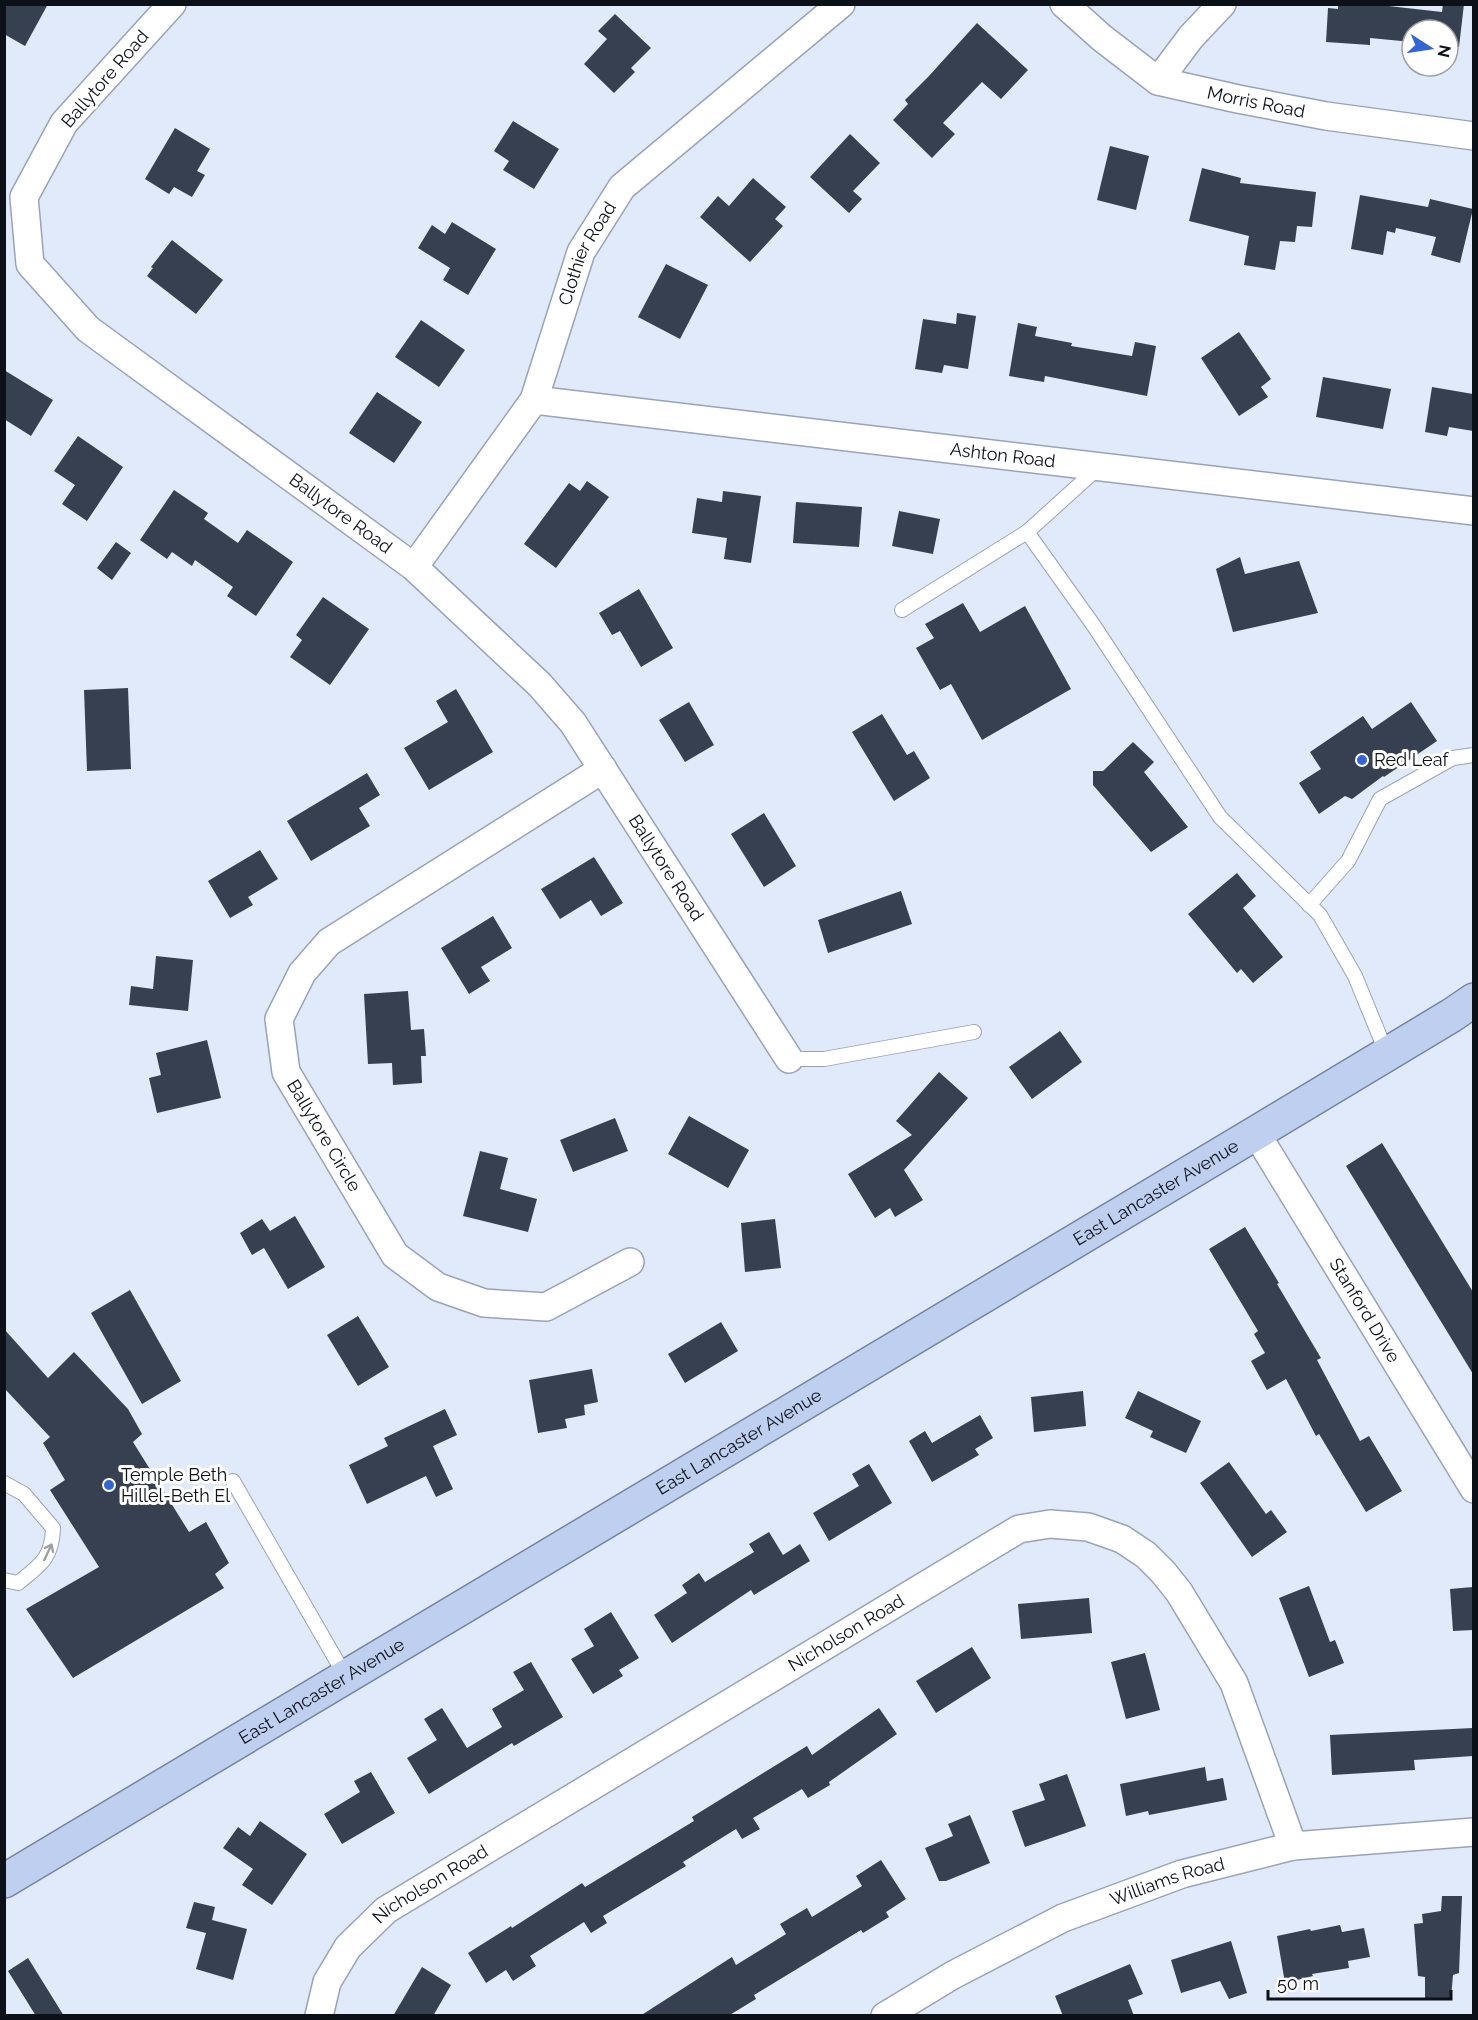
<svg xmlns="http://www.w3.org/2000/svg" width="1478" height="2020" font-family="Raleway,sans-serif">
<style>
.building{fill:#374051}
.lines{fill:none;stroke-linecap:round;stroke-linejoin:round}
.service-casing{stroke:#99a3b8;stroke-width:16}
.minor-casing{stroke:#99a3b8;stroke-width:30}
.trunk-casing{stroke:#7584a1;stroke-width:36}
.service{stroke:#fff;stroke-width:14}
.minor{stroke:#fff;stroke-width:27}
.trunk{stroke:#becff0;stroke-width:33}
.oneway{stroke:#9e9fa2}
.poi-dot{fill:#3365d5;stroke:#fff;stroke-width:2}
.labels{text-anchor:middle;stroke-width:6;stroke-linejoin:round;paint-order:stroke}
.street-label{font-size:18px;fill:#0c1017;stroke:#fff}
.poi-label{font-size:18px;fill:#0c1017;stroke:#fff;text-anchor:start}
</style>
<rect width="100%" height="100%" fill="#e1eafb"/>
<g class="building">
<polygon points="4,4 48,4 25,46 4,34"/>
<polygon points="1338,4 1371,4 1442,12 1443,4 1464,4 1459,47 1448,46 1448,30 1412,30 1412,42 1370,38 1370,45 1326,42 1328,8 1338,9"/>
<polygon points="615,14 651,48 631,68 635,72 614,93 584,64 607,39 598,31"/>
<polygon points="977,23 1028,70 1001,99 982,82 943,123 955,134 932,158 893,120 908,104 905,100 928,77"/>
<polygon points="513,121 559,149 534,189 503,170 509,161 494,151"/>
<polygon points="175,128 210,149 197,171 205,175 192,197 174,187 169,194 145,179"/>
<polygon points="850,134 880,163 853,191 862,199 849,213 810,177"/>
<polygon points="1110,146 1149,156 1136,210 1097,200"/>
<polygon points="1202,168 1241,178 1240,183 1316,192 1312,227 1297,226 1295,242 1280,241 1275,270 1244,265 1249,236 1189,221"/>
<polygon points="753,178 786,207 775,219 783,226 750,262 700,217 718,196 729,206"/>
<polygon points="1360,195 1428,207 1430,199 1473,209 1460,263 1431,255 1436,237 1396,228 1395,233 1387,231 1383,255 1351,249"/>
<polygon points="452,222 496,249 468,295 443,280 450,268 418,248 432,225 445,234"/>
<polygon points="172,240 223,280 196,314 147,276 153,268 151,267"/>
<polygon points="666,264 708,285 680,339 638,317"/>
<polygon points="957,313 976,316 968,369 944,365 942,373 915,369 923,319 956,324"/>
<polygon points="421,320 465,350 439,387 395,357"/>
<polygon points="1018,323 1037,327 1035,336 1072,343 1071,346 1132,356 1135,342 1156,346 1147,396 1045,376 1044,382 1009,376"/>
<polygon points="1239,332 1271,379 1261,387 1268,397 1239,416 1201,358"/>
<polygon points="4,370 53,400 31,436 4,419"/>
<polygon points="1323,377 1391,389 1383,429 1316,417"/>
<polygon points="1432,387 1473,394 1473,431 1449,427 1447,436 1425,432"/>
<polygon points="377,392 422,422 394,463 349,433"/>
<polygon points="78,436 123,467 87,521 62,504 75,485 54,471"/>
<polygon points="587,481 609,497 556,568 524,544 569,483 580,491"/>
<polygon points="174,490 208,513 204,519 238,543 247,530 293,562 256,616 227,596 233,587 195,560 192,566 172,552 167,559 140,540"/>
<polygon points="723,491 761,496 751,563 724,559 727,538 692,533 697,498 722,502"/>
<polygon points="796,502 862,507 859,547 793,543"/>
<polygon points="899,511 940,519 933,554 892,546"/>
<polygon points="116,542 131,553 112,580 97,568"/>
<polygon points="1240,557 1245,574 1299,561 1318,613 1233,632 1216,569"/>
<polygon points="639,589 673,648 641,667 620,631 612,635 599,613"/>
<polygon points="323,597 369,629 330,685 290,657 302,640 296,635"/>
<polygon points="963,603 980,632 1025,606 1071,689 982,740 951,684 940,690 916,648 934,638 925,624"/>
<polygon points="128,688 131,769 87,771 84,690"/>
<polygon points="456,689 493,752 429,790 404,748 448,722 436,701"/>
<polygon points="689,702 714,745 685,762 659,720"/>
<polygon points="1411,702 1437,741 1384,777 1383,776 1352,799 1345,796 1319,814 1299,783 1321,769 1310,752 1363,716 1372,729"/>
<polygon points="882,714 907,755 914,751 930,778 894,801 852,732"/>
<polygon points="1133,742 1154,762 1144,772 1188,827 1151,852 1093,785 1093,771 1103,771"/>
<polygon points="367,773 380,795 359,808 370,826 311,861 287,821"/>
<polygon points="764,813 796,866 764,887 731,834"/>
<polygon points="260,850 278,879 248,897 253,905 230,918 208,881"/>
<polygon points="594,857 623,903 601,916 591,900 560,919 541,889"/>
<polygon points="1237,873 1256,896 1243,908 1283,957 1253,983 1241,969 1237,973 1188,914"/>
<polygon points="901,891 912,924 828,953 818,920"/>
<polygon points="493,916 512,948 481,967 490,981 469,994 441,948"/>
<polygon points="156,956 193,960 188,1011 129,1005 131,986 153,989"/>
<polygon points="408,991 411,1030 424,1029 426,1056 421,1056 422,1083 393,1085 392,1063 368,1064 364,994"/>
<polygon points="1060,1031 1082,1062 1032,1099 1009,1067"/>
<polygon points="207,1040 221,1098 157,1113 149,1078 161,1075 156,1053"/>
<polygon points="939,1072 968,1098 904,1170 923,1200 895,1217 890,1208 875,1218 848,1174 912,1135 896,1121"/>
<polygon points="689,1116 749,1150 728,1188 668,1154"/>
<polygon points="615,1118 628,1151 573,1172 560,1140"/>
<polygon points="1382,1143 1473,1292 1473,1374 1346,1166"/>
<polygon points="480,1151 508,1158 500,1189 537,1199 528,1232 463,1216"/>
<polygon points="295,1216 325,1267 288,1289 264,1248 252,1255 240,1233 262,1219 270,1231"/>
<polygon points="775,1219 781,1268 745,1272 741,1223"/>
<polygon points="1245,1227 1279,1283 1277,1284 1321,1358 1317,1360 1360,1441 1369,1436 1402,1491 1366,1512 1319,1434 1316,1436 1286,1379 1267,1390 1251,1361 1265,1353 1254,1334 1258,1331 1209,1249"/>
<polygon points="130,1290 181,1381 142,1404 91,1313"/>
<polygon points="358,1316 389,1367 358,1386 327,1335"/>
<polygon points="721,1322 738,1351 685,1383 668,1354"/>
<polygon points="4,1329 48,1378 74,1352 128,1409 142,1434 133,1442 189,1532 206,1522 229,1563 215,1574 224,1588 73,1678 26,1609 99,1567 50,1490 65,1480 43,1443 50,1437 4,1388"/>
<polygon points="592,1369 598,1402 584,1405 585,1415 565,1419 567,1428 538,1433 529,1380"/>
<polygon points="1083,1391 1086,1426 1034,1432 1031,1397"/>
<polygon points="1138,1391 1201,1421 1186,1453 1150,1437 1153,1431 1125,1418"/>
<polygon points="445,1409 457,1435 433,1446 453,1489 436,1497 426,1476 367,1504 349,1465 388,1446 384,1438"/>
<polygon points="980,1415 993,1438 975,1449 979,1455 932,1482 909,1441 925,1431 932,1443"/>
<polygon points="1229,1462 1266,1514 1271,1510 1287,1532 1252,1557 1200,1483"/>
<polygon points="869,1464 892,1503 829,1541 813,1513 859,1486 852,1474"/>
<polygon points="769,1532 783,1555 800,1544 810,1561 754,1595 751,1590 672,1643 654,1615 687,1593 682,1585 699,1573 705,1582 754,1552 749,1544"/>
<polygon points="1309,1586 1330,1642 1335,1640 1344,1663 1309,1677 1279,1598"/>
<polygon points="1473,1587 1473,1630 1453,1631 1450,1589"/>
<polygon points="1089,1598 1092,1633 1021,1639 1018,1604"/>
<polygon points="611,1612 639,1658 619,1670 623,1676 593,1694 571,1659 594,1646 584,1629"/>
<polygon points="972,1647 991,1678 936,1713 916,1681"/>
<polygon points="1145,1653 1160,1710 1126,1719 1111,1662"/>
<polygon points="531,1662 563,1717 514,1746 512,1743 429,1794 407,1758 437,1740 424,1719 442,1708 467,1748 502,1727 492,1709 524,1690 513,1672"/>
<polygon points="879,1708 897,1734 829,1782 830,1785 808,1798 802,1789 753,1818 760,1829 742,1839 736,1829 683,1862 686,1866 603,1916 607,1923 591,1933 584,1922 530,1956 536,1966 513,1981 506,1970 486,1983 468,1953 511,1926 512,1928 582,1883 585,1887 694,1821 692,1817 807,1746 812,1755"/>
<polygon points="1473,1728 1473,1756 1414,1760 1415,1770 1332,1775 1330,1735"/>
<polygon points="1205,1767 1207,1781 1223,1778 1227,1800 1149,1815 1148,1811 1126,1816 1120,1784"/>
<polygon points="371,1772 395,1813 342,1844 324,1814 360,1792 354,1781"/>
<polygon points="1067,1774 1086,1826 1025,1847 1012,1811 1045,1800 1039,1784"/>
<polygon points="970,1815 990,1863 946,1881 939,1881 925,1848 953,1836 948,1824"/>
<polygon points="260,1821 307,1854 272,1905 242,1885 253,1869 223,1848 238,1827 250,1836"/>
<polygon points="881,1860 906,1899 886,1912 889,1917 863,1933 861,1930 754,1995 756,1999 728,2016 640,2016 732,1957 736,1965 786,1934 780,1924 807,1908 812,1917 862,1886 856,1876"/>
<polygon points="1442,1896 1462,1896 1459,1973 1453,1975 1451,1998 1425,2000 1425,1977 1418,1976 1414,1924 1423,1923 1422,1914 1441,1911"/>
<polygon points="194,1902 215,1907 212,1920 247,1929 233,1980 196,1969 206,1933 186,1928"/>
<polygon points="1340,1925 1342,1932 1364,1928 1370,1957 1348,1961 1349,1968 1312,1974 1313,1976 1285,1983 1277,1936 1310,1929 1311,1931"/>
<polygon points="1231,1941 1247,1993 1229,1999 1220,1981 1181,1993 1171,1960"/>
<polygon points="28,1958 64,2016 36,2016 8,1971"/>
<polygon points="1130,1964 1143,1994 1128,2000 1134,2016 1063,2016 1055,1996"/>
<polygon points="422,1967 451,1985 433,2016 393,2016"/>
</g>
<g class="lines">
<defs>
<g id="service">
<polyline points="1099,467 1027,532 1094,626 1220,817 1320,915 1355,976 1387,1054"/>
<polyline points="902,610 1027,532"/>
<polyline points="1309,905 1348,861 1380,799 1453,758 1474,755"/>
<polyline points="789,1059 824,1059 974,1032"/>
<polyline points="233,1481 346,1677"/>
<path d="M 4,1483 L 24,1494 L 53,1528 C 52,1559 40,1565 18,1583 L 4,1580"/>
</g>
<g id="minor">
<path id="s1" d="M 172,4 L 64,123 L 24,197 L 30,264 L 88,329 L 414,567 L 540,685 L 573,723 L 789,1059"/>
<path id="s2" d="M 1064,4 L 1102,38 L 1158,81 L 1238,99 L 1326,116 L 1474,136"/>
<polyline points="1158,81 1191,37 1222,4"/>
<path id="s3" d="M 534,400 L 1474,511"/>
<path id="s4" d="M 414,567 L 534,400 L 581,252 L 622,187 L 841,4"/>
<path id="s5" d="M 603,769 L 329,942 L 302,973 L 279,1019 L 286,1072 L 395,1255 L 438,1287 L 484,1303 L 546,1307 L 630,1262"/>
<path id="s6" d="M 1256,1133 L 1474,1489"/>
<path id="s7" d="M 319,2016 L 327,1982 L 348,1947 L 386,1910 L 1019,1529 L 1050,1524 L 1088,1527 L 1122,1539 L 1146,1555 L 1163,1572 L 1179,1592 L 1234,1683 L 1293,1846"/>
<path id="s8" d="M 885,2016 L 953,1975 L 1063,1918 L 1182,1874 L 1293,1846 L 1474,1832"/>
</g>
<g id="trunk">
<path id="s9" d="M 4,1881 L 1256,1133 L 1452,1015 L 1474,1000"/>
</g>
</defs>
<use href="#service" class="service-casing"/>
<use href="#minor" class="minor-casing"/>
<use href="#trunk" class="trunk-casing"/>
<use href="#service" class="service"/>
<use href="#minor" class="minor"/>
<use href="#trunk" class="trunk"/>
</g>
<defs><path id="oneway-shaft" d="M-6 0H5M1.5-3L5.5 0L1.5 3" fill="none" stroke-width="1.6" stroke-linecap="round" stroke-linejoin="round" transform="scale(1.5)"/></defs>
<use class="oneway" href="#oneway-shaft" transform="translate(48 1552) rotate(-65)"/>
<g class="poi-dot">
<circle cx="1362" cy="760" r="6"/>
<circle cx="109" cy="1485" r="6"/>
</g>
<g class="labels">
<g class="street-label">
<text transform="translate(105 79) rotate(-49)" y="6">Ballytore Road</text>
<text dy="6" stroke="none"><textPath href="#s2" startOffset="222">Morris Road</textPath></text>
<text dy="6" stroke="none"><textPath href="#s4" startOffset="362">Clothier Road</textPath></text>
<text dy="6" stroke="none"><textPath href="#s3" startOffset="472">Ashton Road</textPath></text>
<text dy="6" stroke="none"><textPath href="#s1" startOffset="712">Ballytore Road</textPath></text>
<text dy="6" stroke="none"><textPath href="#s1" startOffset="1198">Ballytore Road</textPath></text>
<text dy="6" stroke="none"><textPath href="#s5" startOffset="544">Ballytore Circle</textPath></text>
<text dy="6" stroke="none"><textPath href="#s9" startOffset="1342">East Lancaster Avenue</textPath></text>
<text dy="6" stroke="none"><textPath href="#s6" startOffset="208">Stanford Drive</textPath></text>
<text dy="6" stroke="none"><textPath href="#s9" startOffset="856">East Lancaster Avenue</textPath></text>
<text dy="6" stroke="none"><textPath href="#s7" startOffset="666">Nicholson Road</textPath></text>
<text dy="6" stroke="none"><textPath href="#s9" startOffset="370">East Lancaster Avenue</textPath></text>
<text dy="6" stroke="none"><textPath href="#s8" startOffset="314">Williams Road</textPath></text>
<text dy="6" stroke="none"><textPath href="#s7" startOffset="180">Nicholson Road</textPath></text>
</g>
<g class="poi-label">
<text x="1374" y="766">Red Leaf</text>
<text x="121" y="1481">Temple Beth<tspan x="121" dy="21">Hillel-Beth El</tspan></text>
</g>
</g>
<rect width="1478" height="2020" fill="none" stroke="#0c1017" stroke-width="12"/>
<g transform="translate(1430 48) rotate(102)"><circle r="28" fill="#ffffff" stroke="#9e9fa2" stroke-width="1.5"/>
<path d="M0-4.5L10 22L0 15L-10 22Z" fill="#3365d5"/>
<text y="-9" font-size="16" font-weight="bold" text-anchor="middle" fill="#0c1017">N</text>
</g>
<path d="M1268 1990v9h183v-9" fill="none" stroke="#0c1017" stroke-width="3"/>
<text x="1277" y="1990" font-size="18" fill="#0c1017" stroke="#ffffff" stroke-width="4.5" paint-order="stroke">50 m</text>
</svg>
